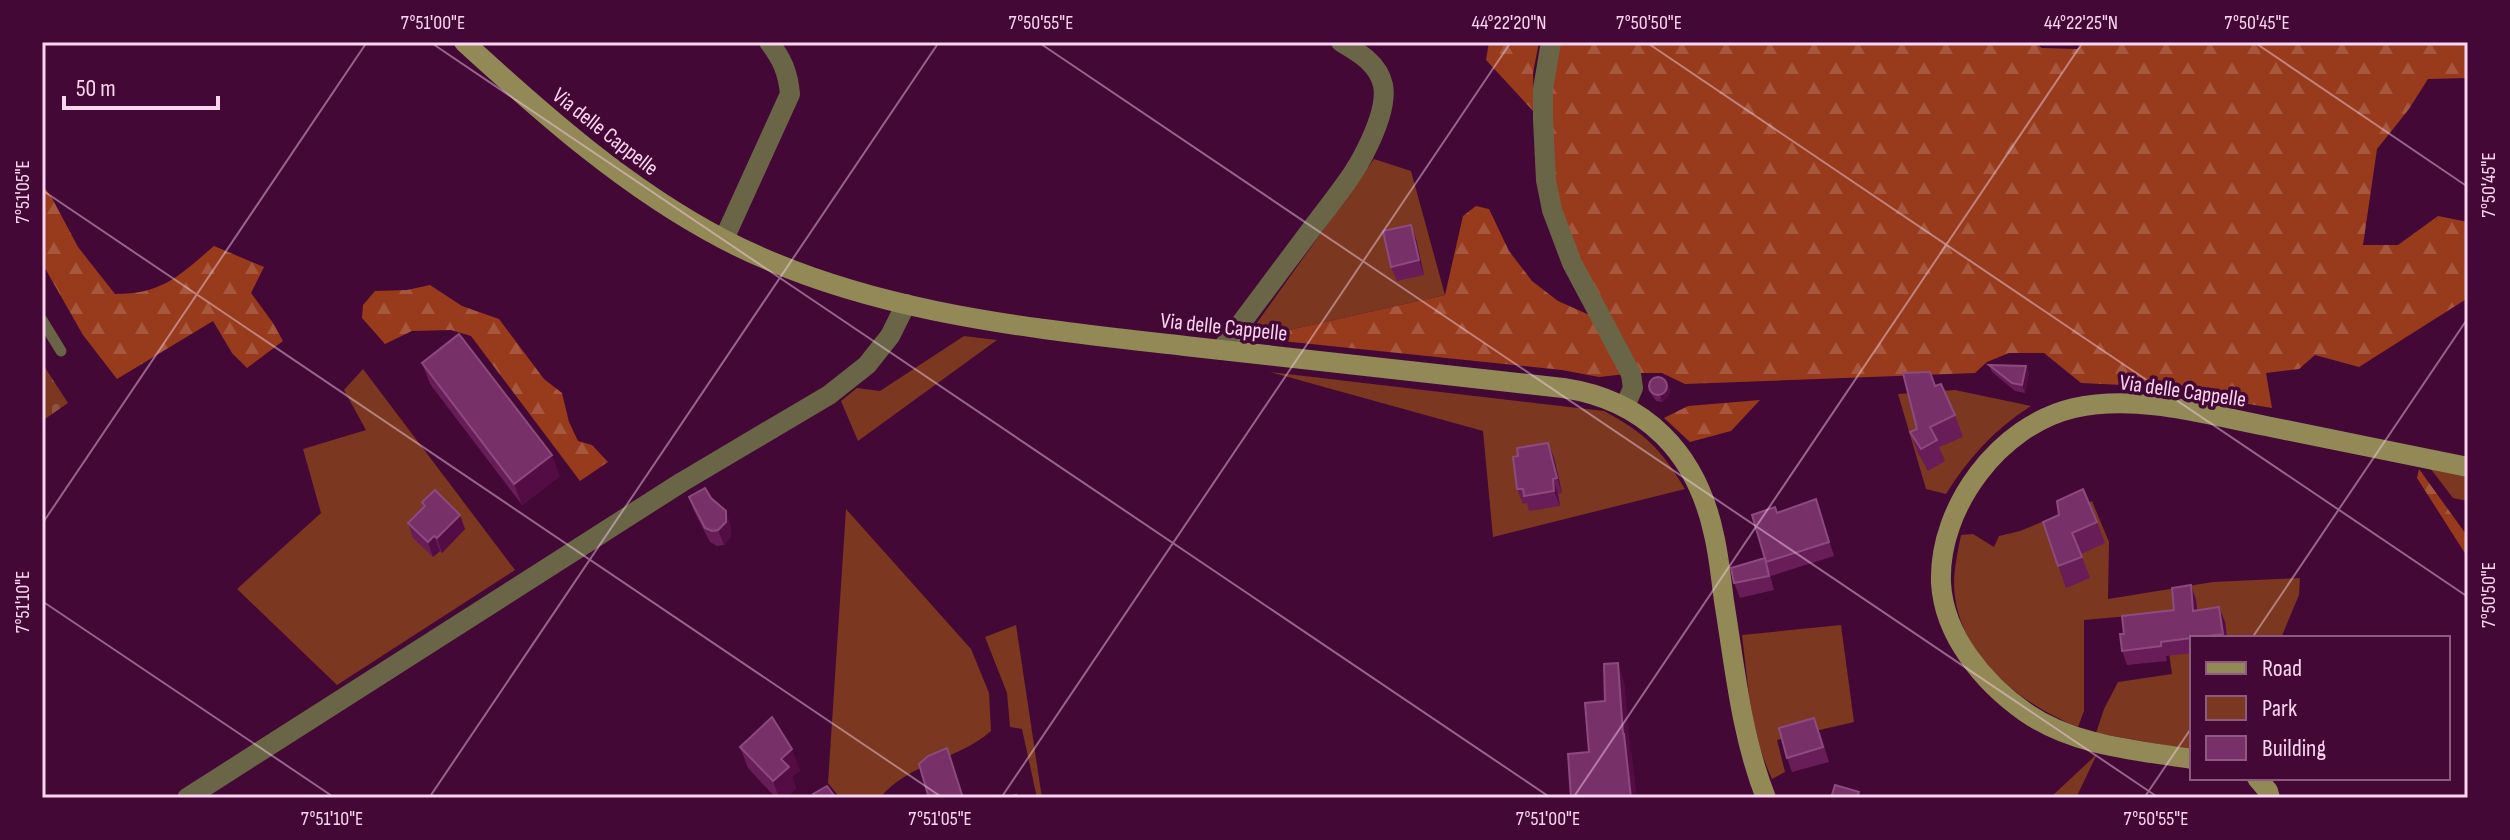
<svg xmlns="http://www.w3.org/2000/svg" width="2510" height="840" font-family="'Sofia Sans Condensed',sans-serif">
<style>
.green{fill:#7b3720}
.forest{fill:url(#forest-firs)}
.cemetery{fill:url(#cemetery-stones)}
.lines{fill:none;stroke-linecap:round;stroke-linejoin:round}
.service{stroke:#6b6547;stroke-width:11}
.minor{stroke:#6b6547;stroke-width:20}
.tertiary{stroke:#6b6547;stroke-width:20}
.secondary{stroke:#938957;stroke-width:20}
.wall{fill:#681c58}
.shaded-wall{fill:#530c44}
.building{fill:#783069;stroke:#8c4a7e;stroke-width:2}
.ticks{fill:none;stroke:#fbd6ef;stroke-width:2;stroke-opacity:0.45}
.labels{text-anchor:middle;stroke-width:7;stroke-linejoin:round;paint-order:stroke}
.street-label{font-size:22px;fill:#fbd6ef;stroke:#430836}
.neatline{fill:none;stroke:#fbd6ef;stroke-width:3}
.ticks-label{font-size:20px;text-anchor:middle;fill:#fbd6ef}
</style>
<defs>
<pattern id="forest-firs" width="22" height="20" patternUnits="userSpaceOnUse" patternTransform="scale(2)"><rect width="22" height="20" fill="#973b1c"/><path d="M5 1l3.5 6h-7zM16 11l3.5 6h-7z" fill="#a6573d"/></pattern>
<pattern id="cemetery-stones" width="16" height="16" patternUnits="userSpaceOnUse" patternTransform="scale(2)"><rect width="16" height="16" fill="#7b3720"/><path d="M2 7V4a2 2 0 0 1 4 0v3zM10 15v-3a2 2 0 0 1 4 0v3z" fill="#8f5341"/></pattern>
</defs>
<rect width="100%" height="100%" fill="#430836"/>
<g class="green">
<polygon points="1374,159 1411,171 1445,295 1253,338 1254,327"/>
<polygon points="964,336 997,340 858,441 841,401 857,388 880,391"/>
<polygon points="363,369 515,570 337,685 237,589 321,513 303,449 366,430 344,390"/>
<path d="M 1270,372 L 1604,411 C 1645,433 1661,449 1685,489 L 1493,537 L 1483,431 Z"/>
<path d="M 1955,390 L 2031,406 C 1996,428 1968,458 1946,494 L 1926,489 L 1898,394 Z"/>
<polygon points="2430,468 2468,476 2468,501 2453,498"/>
<path d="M 2092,501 L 2109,542 L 2108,599 L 2213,582 L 2300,578 L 2299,595 L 2281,638 L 2192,638 L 2192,750 L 2096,733 L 2104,709 L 2118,682 L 2172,674 L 2163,613 L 2084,620 L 2084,711 L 2078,727 C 2024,706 1963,659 1955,597 C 1952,576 1957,556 1961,535 L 1973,534 L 1994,547 L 1999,536 L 2020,531 Z"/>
<path d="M 846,509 L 971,649 L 989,693 L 991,731 C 959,760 907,763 880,798 L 840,798 L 828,783 Z"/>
<polygon points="1016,625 1042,798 1037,798 1022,729 1010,727 1007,693 985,637"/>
<path d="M 1841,625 L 1854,722 L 1777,740 L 1785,772 L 1772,779 C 1751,734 1748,684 1742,635 Z"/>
<polygon points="2097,754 2076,798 2050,798"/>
</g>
<g class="forest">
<polygon points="1489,42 1539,42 1533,73 1534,112 1486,60"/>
<polygon points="1561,42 2033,42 2042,48 2077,49 2085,42 2468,42 2468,78 2428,79 2409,109 2377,149 2363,245 2398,245 2438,216 2468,222 2468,298 2359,367 2315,355 2299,369 2266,373 2272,408 2143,386 2081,383 2044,353 2009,353 1987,362 1975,373 1685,384 1662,373 1636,373 1575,255 1557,205 1550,163 1551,70"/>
<path d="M 42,184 L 52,198 L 78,247 L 115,294 C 163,294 180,275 214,246 L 264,267 L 251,293 L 273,323 L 283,341 L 247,368 L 232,353 L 213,321 L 117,379 L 83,335 L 42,263 Z"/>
<polygon points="1476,206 1489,209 1509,251 1532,281 1558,301 1594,317 1626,374 1599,377 1562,370 1253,338 1445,295 1463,216"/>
<polygon points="430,285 462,306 499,319 544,379 562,393 569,422 578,441 592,445 608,462 580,481 471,336 451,330 412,331 385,344 362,318 363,305 375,291 407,290"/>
<polygon points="1760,400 1731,431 1690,442 1664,418 1688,406"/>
<polygon points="2419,469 2468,537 2468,558 2417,478"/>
</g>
<polygon class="cemetery" points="42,363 68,403 42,421"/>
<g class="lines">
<polyline class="service" points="42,320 61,351"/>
<g class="minor">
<polyline points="1551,42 1543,89 1543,119 1546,180 1552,210 1572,263 1631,374 1633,388 1625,406"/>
<path d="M 724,239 L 790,94 C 788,72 782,59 769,42"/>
<path d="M 1221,350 C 1251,310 1280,271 1310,231 C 1329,205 1352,179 1366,150 C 1375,132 1387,105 1383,85 C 1378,63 1358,52 1341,42"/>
</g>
<polyline class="tertiary" points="187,798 682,482 829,395 867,365 890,336 906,304"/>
<g class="secondary">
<path d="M 464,42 C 544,115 626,188 723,239 C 865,313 1029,328 1185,346 C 1311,360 1437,374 1563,388 C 1646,400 1697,454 1714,535 C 1719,556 1721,579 1724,601 C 1735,668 1741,735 1766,798"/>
<path d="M 2192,759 C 2135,750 2074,746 2025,712 C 1984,683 1944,636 1941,583 C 1938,507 2000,425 2074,408 C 2137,394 2205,414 2266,426 C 2333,440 2401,453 2468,467"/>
<polyline points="2257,778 2268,791 2270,798"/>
</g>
</g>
<g class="wall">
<polygon points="1416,239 1424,275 1397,281 1391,267"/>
<polygon points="422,363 560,476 522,505 430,384"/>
<polygon points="1989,365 2029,373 2025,393 2015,391 1992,372"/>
<polygon points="1667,384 1670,391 1668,397 1662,402 1656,401 1652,395 1649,388"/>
<polygon points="1935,386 1955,415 1963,437 1939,447 1945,461 1928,471 1918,453 1910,432 1917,429"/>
<polygon points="1554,458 1562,493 1558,494 1560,506 1529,511 1527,503 1523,504 1517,489"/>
<polygon points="689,497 711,498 731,526 731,537 724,545 717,546 710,542 694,511"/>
<polygon points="422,502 465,529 442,553 440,551 433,557 413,538 408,523 424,508"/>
<polygon points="1777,513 1821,514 1834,556 1771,576 1770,575 1774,590 1740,598 1734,583 1765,558"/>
<polygon points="2043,522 2097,522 2105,543 2081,554 2090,578 2066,588"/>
<polygon points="2191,585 2196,600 2197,610 2219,607 2225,622 2227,638 2192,638 2192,653 2166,656 2167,661 2127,665 2122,651 2174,610"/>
<polygon points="1820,732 1829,762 1792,772 1787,758"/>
<polygon points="740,747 800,770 792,777 796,788 786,798 776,798 748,768"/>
</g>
<g class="shaded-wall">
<polygon points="1411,225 1416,239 1424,275 1419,260"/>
<polygon points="2026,366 2029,373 2025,393 2022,385"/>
<polygon points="1667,384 1670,391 1668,397 1662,402 1660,395"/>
<polygon points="1548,443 1554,458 1562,493 1557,478"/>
<polygon points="552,455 560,476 522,505 514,484"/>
<polygon points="1553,479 1558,494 1560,506 1554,491"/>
<polygon points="726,511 731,526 731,537 724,545 718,530"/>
<polygon points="460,515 465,529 442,553 437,538"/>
<polygon points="434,536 440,551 433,557 428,542"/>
<polygon points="2191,585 2196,600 2199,626 2193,611"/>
<polygon points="2219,607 2225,622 2227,638 2224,638 2223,634"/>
<polygon points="1618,663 1625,685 1630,749 1632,755 1637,798 1631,798 1623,734"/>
<polygon points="792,749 800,770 792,777 796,788 786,798 779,798 773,781 781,759"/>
</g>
<g class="building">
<polygon points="1411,225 1419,260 1391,267 1383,231"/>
<polygon points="459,334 552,455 514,484 422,363"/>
<polygon points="1989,365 2026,366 2022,385 2012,383"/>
<polygon points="1930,372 1935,386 1941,384 1955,415 1930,427 1937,440 1921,449 1910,432 1917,429 1903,373"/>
<circle cx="1658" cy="386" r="9"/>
<polygon points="1548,443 1557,478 1553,479 1554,491 1524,496 1523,489 1517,489 1513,457 1518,456 1517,448"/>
<polygon points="705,488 711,498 726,511 726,522 718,530 712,531 705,528 689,497"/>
<polygon points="2083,489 2097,522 2072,533 2082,557 2058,566 2043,522 2059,515 2057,501"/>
<polygon points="435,490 460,515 437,538 434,536 428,542 408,523 425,506 422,502"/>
<polygon points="1816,499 1829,542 1766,562 1752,515 1775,507 1777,513"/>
<polygon points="1765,558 1769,576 1734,583 1731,568"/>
<polygon points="2191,585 2193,611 2219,607 2223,634 2161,642 2161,646 2122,651 2120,634 2124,634 2122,616 2174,610 2172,588"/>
<polygon points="1618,663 1623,734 1624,734 1631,798 1571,798 1568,754 1589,752 1585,703 1605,701 1604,664"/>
<polygon points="772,717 792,749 781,759 789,767 773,781 740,747"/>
<polygon points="1814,718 1823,747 1787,758 1779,728"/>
<polygon points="947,748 963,798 929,798 919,764 928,756"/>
<polygon points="1835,785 1859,792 1857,798 1831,798"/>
<polygon points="827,786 836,798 816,798 813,794"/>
<polygon points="1016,795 1017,798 1002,798"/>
</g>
<path class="ticks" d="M 430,42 L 1551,798M 1038,42 L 2159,798M 1646,42 L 2468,597M 2254,42 L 2468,187M 42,190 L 943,798M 42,524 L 367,42M 42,601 L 335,798M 2252,638 L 2468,318M 429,798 L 939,42M 1001,798 L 1511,42M 1573,798 L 2083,42M 2144,798 L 2192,727"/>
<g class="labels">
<g class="street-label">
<text transform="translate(606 131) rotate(38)" y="8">Via delle Cappelle</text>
<text transform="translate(1224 326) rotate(6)" y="8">Via delle Cappelle</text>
<text transform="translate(2183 390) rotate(8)" y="8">Via delle Cappelle</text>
</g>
</g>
<rect width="2510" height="840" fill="none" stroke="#430836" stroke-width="88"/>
<rect x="2190" y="636" width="260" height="144" fill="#430836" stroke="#8d5a80" stroke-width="2"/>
<rect x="2206" y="662" width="40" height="12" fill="#938957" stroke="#8d5a80" stroke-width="2"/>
<text x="2262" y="676" font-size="24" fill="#fbd6ef">Road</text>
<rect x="2206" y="696" width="40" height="24" fill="#7b3720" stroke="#8d5a80" stroke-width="2"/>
<text x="2262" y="716" font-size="24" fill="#fbd6ef">Park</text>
<rect x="2206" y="736" width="40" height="24" fill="#783069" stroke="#8d5a80" stroke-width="2"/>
<text x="2262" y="756" font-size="24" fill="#fbd6ef">Building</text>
<path d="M64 96v12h154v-12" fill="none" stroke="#fbd6ef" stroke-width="4"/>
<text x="76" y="96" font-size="24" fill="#fbd6ef" stroke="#430836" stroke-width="6" paint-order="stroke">50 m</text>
<rect x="44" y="44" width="2422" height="752" class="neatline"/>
<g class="ticks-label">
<text x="433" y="29">7°51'00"E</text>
<text x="1041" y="29">7°50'55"E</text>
<text x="1509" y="29">44°22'20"N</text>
<text x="1649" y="29">7°50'50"E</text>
<text x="2081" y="29">44°22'25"N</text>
<text x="2257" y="29">7°50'45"E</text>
<text transform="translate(2488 185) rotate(-90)" y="7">7°50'45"E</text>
<text transform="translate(22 192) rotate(-90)" y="7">7°51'05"E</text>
<text transform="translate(2488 595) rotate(-90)" y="7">7°50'50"E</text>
<text transform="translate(22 602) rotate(-90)" y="7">7°51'10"E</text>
<text x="332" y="825">7°51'10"E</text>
<text x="940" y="825">7°51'05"E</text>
<text x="1548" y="825">7°51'00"E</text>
<text x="2156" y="825">7°50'55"E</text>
</g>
</svg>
